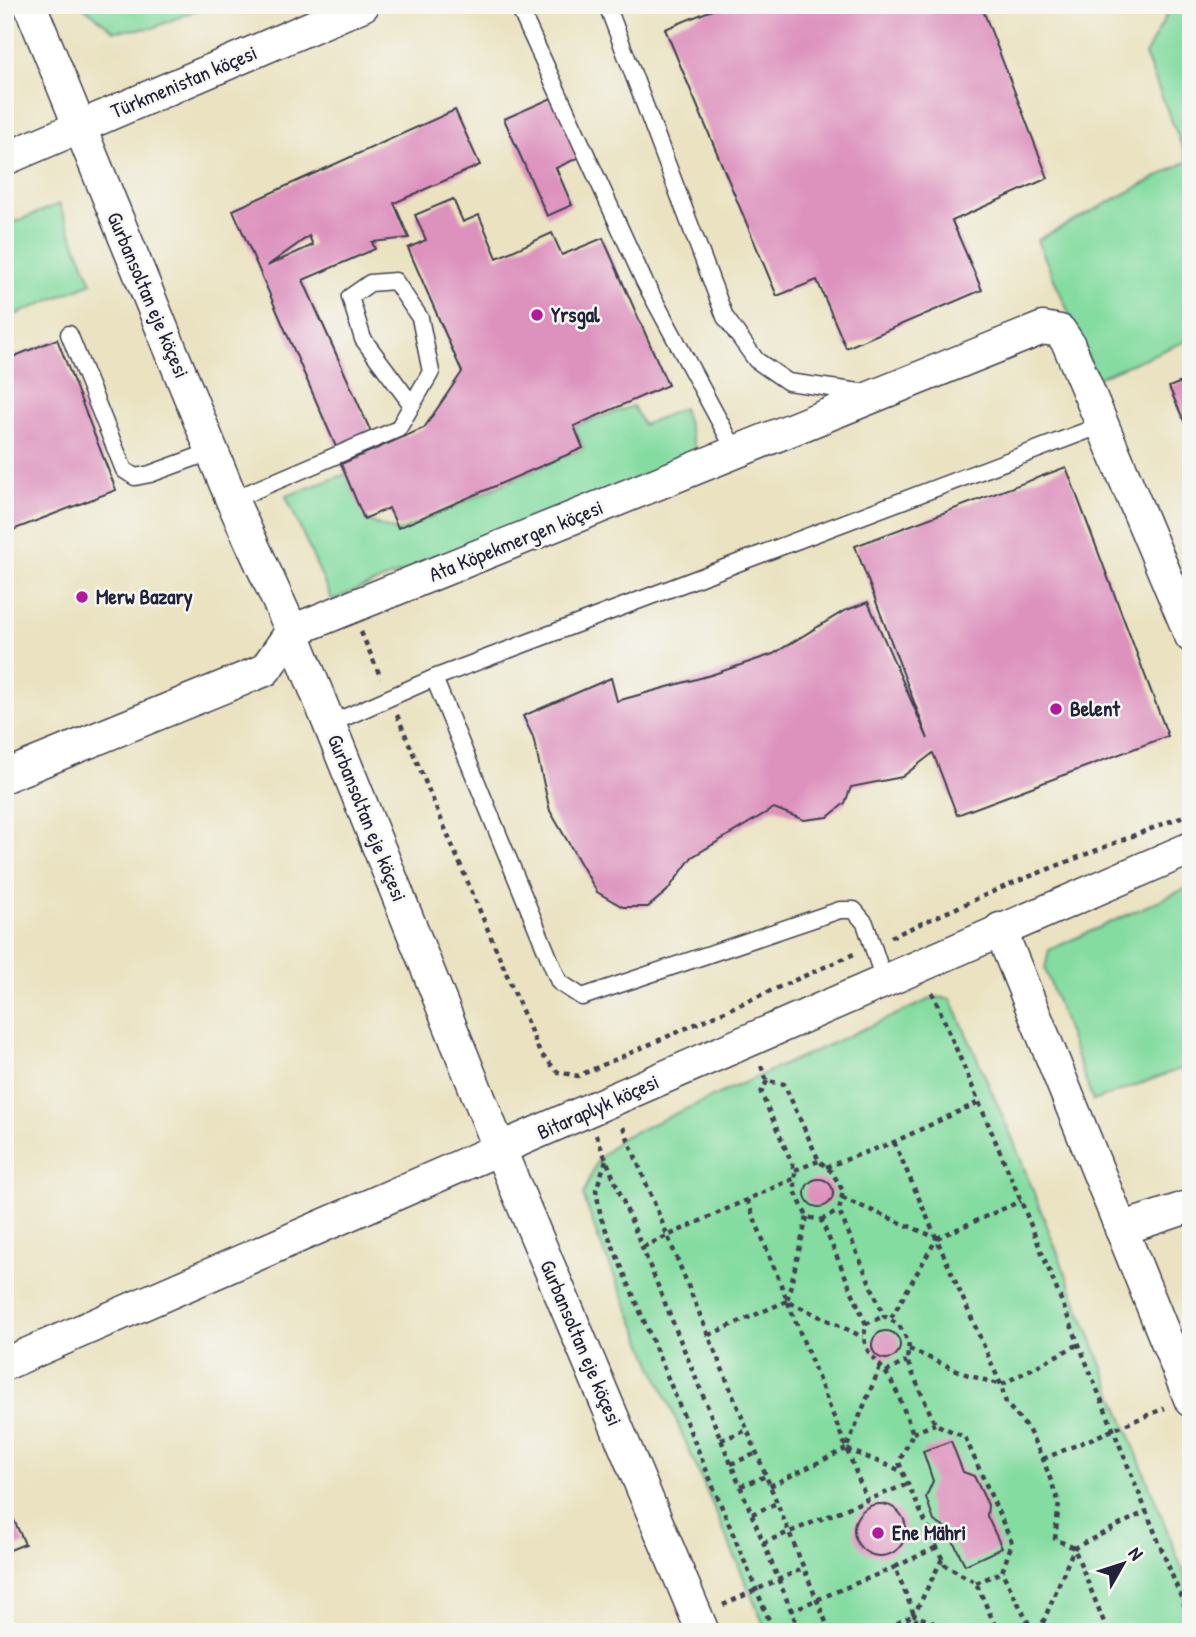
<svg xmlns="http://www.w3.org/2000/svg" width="1196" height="1637" font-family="'Patrick Hand',sans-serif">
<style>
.green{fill:#84dca0;stroke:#537f6e;stroke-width:2}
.building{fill:#dd91bd;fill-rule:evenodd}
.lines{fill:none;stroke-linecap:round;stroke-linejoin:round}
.service-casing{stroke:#403f4f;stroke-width:19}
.minor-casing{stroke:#403f4f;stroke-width:35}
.path{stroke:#403f4f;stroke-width:4.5;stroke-dasharray:5 5;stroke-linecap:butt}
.service{stroke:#fff;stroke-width:16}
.minor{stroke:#fff;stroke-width:32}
.poi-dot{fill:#b5179e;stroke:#f6f6f2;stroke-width:2.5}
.labels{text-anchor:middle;stroke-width:5;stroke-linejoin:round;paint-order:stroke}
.street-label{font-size:21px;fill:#22223b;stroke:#f6f6f2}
.poi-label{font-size:21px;font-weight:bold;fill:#22223b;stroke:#f6f6f2;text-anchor:start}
</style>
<rect width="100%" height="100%" fill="#f6f6f2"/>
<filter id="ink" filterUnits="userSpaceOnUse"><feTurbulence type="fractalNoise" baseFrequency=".0143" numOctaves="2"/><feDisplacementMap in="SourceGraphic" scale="14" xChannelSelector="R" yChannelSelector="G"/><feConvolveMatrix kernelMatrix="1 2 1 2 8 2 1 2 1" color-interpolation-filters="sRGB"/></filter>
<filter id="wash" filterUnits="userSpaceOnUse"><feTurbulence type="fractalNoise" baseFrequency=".00686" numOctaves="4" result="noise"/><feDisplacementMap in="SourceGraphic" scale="28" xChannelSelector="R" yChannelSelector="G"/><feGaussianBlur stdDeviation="1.57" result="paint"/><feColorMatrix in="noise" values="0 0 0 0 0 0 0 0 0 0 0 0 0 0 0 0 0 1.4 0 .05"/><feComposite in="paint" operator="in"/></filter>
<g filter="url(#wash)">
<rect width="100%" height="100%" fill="#eae2c0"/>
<g class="green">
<polygon points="81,5 208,5 153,28 114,31"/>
<polygon points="1191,5 1191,339 1097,378 1037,240 1188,161 1145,55 1171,7"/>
<polygon points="59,204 92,283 5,319 5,226"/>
<polygon points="633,406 643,425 683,408 697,455 332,600 286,496 346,474 366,520 398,532 583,448 574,426"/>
<polygon points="1191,886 1191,1065 1093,1101 1045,969 1049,950"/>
<polygon points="935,997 951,999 1013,1140 1191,1591 1191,1632 767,1632 598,1238 583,1195 597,1161 621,1138"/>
</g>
<g id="blocks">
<g class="building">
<polygon points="724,5 981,5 1048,178 952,221 982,290 846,348 817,280 777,296 665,29"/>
<polygon points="5,51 11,65 5,67"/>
<polygon points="554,97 580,157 556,168 572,205 547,216 504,119"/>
<path d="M 455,110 L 480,165 L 394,203 L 409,238 L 372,242 L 375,249 L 303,280 L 371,432 L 336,447 L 233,210 ZM 309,236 L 313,245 L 267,266 Z"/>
<polygon points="453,199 463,222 479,215 497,258 552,233 562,255 603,238 668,385 574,426 583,448 398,528 389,508 364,519 341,464 424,428 462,372 408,248 426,240 415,215"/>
<polygon points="57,339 116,490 5,533 5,360"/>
<polygon points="1191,378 1191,437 1169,387"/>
<polygon points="1066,467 1168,736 957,815 933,753 902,777 851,787 845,803 828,817 804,820 774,808 692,857 667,891 648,907 623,907 597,892 550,811 533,737 523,716 611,678 617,701 711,675 773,654 844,611 868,602 928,739 855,546"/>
<circle cx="819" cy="1193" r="14"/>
<circle cx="886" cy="1345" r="14"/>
<polygon points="951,1441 963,1472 974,1476 988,1505 987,1516 1002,1548 965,1565 947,1529 934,1521 926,1497 933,1481 923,1451"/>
<polygon points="5,1501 25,1544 5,1552"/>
<circle cx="880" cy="1530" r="26"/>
</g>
</g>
</g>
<g filter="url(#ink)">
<use href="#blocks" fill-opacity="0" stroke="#403f4f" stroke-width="2"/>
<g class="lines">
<defs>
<g id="service">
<polyline points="518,5 644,281 736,452"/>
<polyline points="607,5 725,317 756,360 788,382 867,393"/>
<polyline points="69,334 124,470 135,477 150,474 213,451"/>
<polyline points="232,500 398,429 431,372 420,318 395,281 370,283 350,297 363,339 412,405"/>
<polyline points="434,678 559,982 582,997 840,910 854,910 865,923 884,980"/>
<polyline points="330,724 434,678 1102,425"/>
</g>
<g id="minor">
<polyline points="30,5 232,500 292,631 500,1150 703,1632"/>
<polyline points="5,159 363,5"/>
<polyline points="5,776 265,670 292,631 1043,328 1060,331 1068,343 1191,636"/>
<polyline points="1000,929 1191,1401"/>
<polyline points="1121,1229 1191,1206"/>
<polyline points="5,1364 1191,848"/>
</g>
</defs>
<use href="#service" class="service-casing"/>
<use href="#minor" class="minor-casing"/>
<g class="path">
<polyline points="361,632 381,678"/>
<polyline points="397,715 540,1053 558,1072 578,1076 854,954"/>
<polyline points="891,937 1008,885 1191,813"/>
<polyline points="932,992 1021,1201 1191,1622"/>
<polyline points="761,1066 767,1081 784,1084 819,1161 832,1172 843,1191 839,1211 884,1316 899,1325 909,1343 907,1361 935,1424 965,1437 1012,1543 1002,1572 1033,1632"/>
<path d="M 767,1081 L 761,1093 L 795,1170 L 795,1191 L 807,1217 L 821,1220 L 866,1324 C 860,1351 872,1354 885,1372 C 898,1388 905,1415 913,1433 L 899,1462 L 902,1471 L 945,1565 L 976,1583 L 998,1632"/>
<polyline points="623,1127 830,1632"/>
<polyline points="596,1135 800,1632"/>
<polyline points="894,1142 1001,1385 1006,1403 1028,1429 1043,1459 1059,1503 1055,1539 1074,1548 1108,1632"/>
<polyline points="606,1160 596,1190 601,1218 774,1632"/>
<polyline points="826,1167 894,1142 979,1102"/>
<polyline points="795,1170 819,1161"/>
<polyline points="842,1198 937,1238 890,1320"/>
<polyline points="747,1200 867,1500 908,1484"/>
<polyline points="807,1217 787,1301 863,1337"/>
<polyline points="821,1220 839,1211"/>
<polyline points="937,1238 1021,1201"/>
<polyline points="643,1247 795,1178"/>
<polyline points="866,1324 884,1316"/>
<polyline points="709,1335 787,1301"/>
<polyline points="909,1349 968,1375 1001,1385 1079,1344"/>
<polyline points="880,1367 846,1449 902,1471"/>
<polyline points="886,1372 907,1361"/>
<polyline points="913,1433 935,1424"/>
<polyline points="721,1440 747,1430"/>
<polyline points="1043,1459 1165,1408"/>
<polyline points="731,1464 757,1453"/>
<polyline points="741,1486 766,1476"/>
<polyline points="770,1486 846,1449"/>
<polyline points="752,1514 777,1503"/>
<polyline points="763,1543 867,1500"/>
<polyline points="942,1559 914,1615 956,1632"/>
<polyline points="976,1583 1002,1572"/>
<polyline points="723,1605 804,1568"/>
<polyline points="790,1611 895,1567"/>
<polyline points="820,1632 829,1628"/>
<polyline points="879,1632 914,1615"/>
<polyline points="921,1632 895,1567 937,1547"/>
<polyline points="1019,1632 1028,1627"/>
<polyline points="1039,1632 1074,1548 1147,1511"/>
</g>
<use href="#service" class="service"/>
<use href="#minor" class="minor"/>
</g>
</g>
<g class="poi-dot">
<circle cx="537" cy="315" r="7"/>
<circle cx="82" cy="597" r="7"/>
<circle cx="1056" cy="709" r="7"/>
<circle cx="878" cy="1533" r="7"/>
</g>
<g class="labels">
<g class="street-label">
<text transform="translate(184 82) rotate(-23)" y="7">Türkmenistan köçesi</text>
<text transform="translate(148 295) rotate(67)" y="7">Gurbansoltan eje köçesi</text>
<text transform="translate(516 541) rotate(-22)" y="7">Ata Köpekmergen köçesi</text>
<text transform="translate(367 818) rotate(68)" y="7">Gurbansoltan eje köçesi</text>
<text transform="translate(598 1107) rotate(-24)" y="7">Bitaraplyk köçesi</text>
<text transform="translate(581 1343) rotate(67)" y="7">Gurbansoltan eje köçesi</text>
</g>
<g class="poi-label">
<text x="551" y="322">Yrsgal</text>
<text x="96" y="604">Merw Bazary</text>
<text x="1070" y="716">Belent</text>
<text x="892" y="1540">Ene Mähri</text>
</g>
</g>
<rect width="1196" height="1637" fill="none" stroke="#f6f6f2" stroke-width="28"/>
<g transform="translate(1123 1564) rotate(51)" stroke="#f6f6f2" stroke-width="5" paint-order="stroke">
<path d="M0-5L12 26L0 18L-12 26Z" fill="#22223b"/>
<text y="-10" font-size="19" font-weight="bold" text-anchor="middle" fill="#22223b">N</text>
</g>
</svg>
